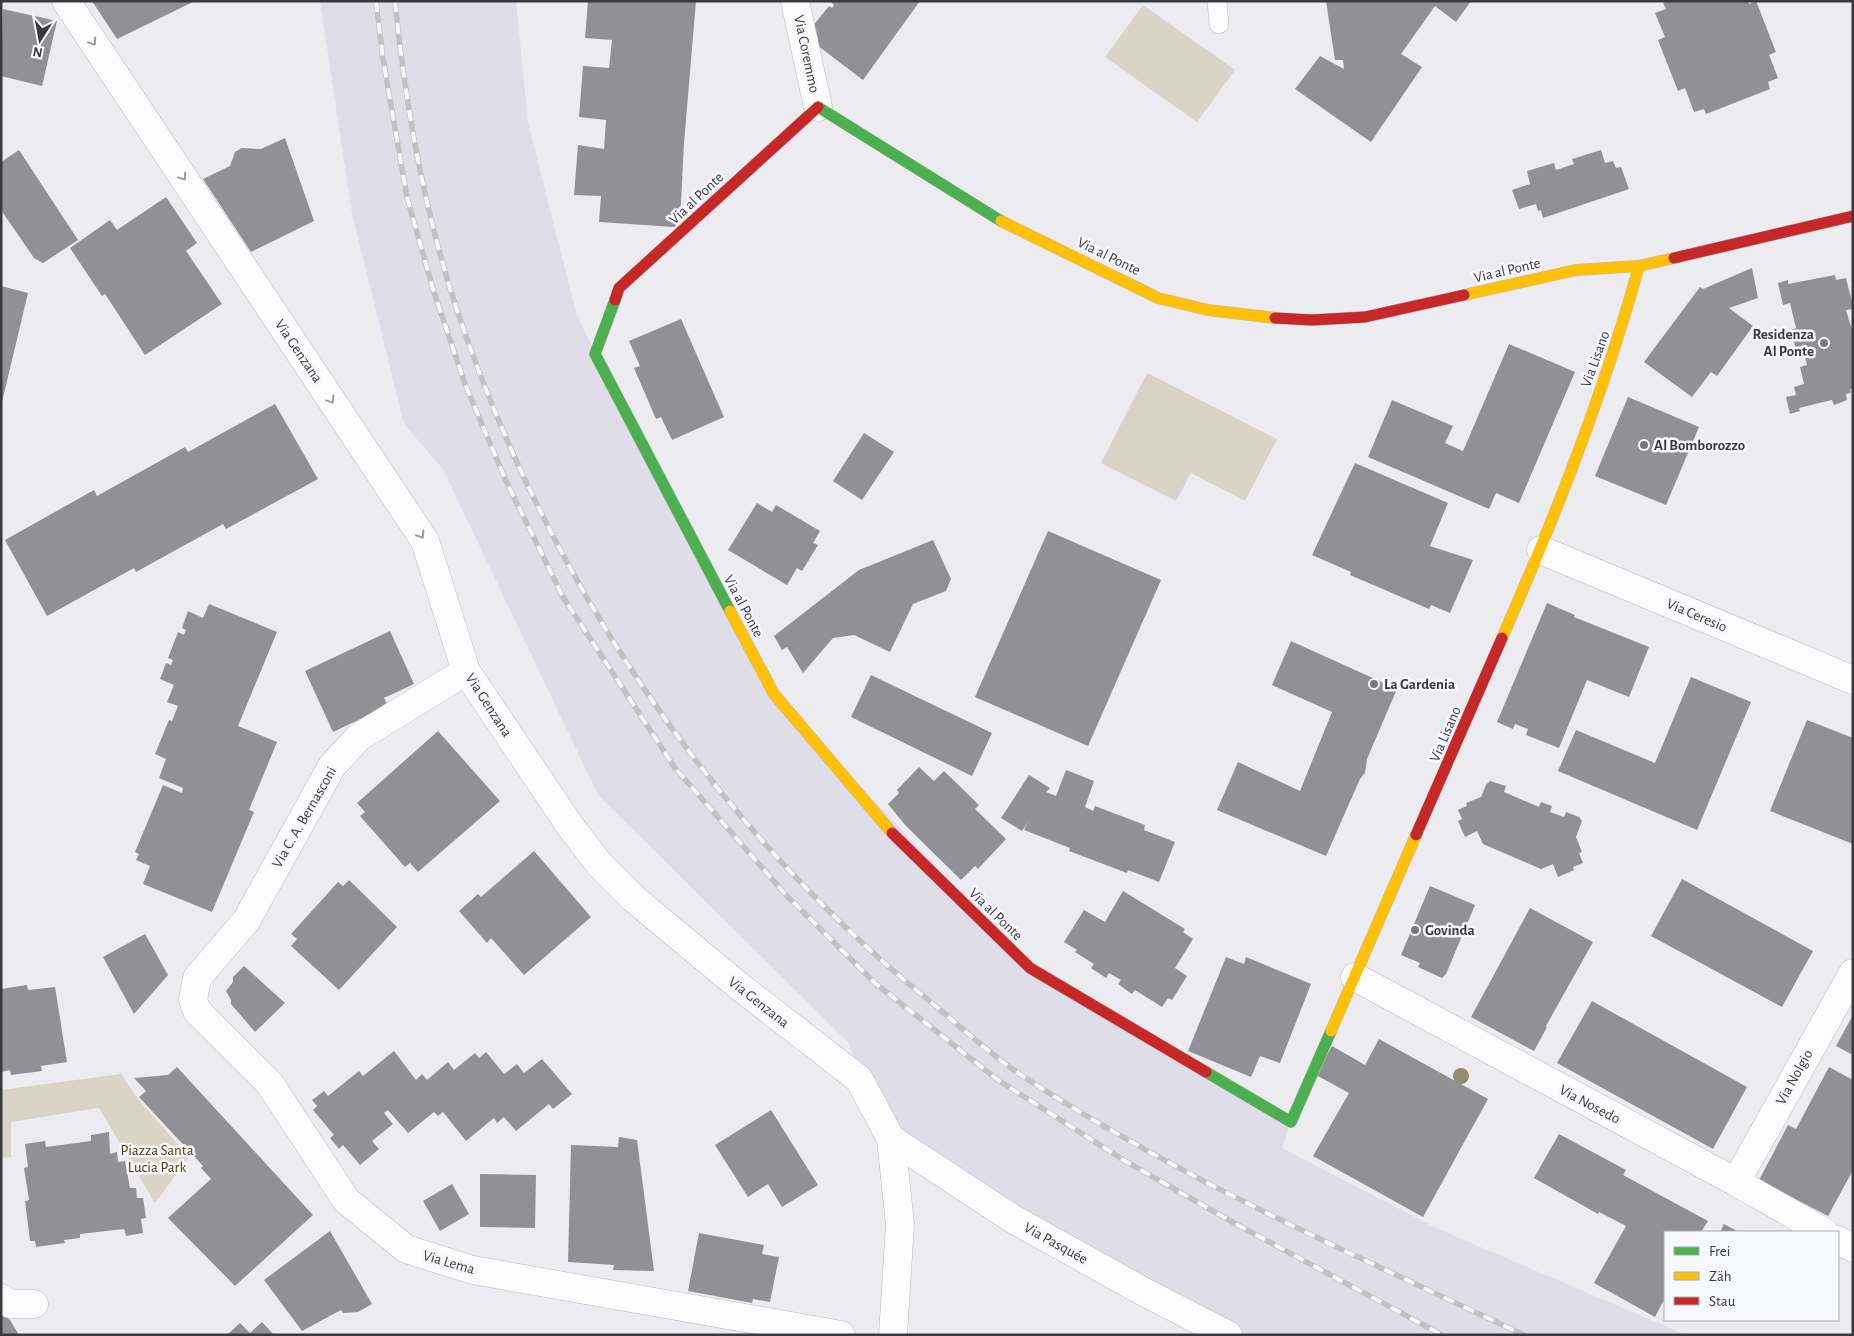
<svg xmlns="http://www.w3.org/2000/svg" width="1854" height="1336" font-family="'Alegreya Sans',sans-serif">
<style>
.built{fill:#dedde8}
.green{fill:#dad4c6}
.building{fill:#919195}
.lines{fill:none;stroke-linecap:round;stroke-linejoin:round}
.lane-casing{stroke:#bababd;stroke-width:20}
.street-casing{stroke:#bababd;stroke-width:29}
.fast-casing{stroke:#bababd;stroke-width:12}
.slow-casing{stroke:#bababd;stroke-width:12}
.jam-casing{stroke:#bababd;stroke-width:12}
.lane{stroke:#fcfcfd;stroke-width:19}
.street{stroke:#fcfcfd;stroke-width:28}
.fast{stroke:#4caf50;stroke-width:11}
.slow{stroke:#ffc107;stroke-width:11}
.jam{stroke:#c62828;stroke-width:11}
.rail-casing{stroke:#c1c1c2;stroke-width:5.5}
.rail{stroke:#f7f7fe;stroke-width:4;stroke-dasharray:11;stroke-linecap:butt}
.tree{fill:#948b6d}
.oneway{stroke:#9b9b9e}
.poi-dot{fill:#78787c;stroke:#f7f7fe;stroke-width:2}
.labels{text-anchor:middle;stroke-width:5;stroke-linejoin:round;paint-order:stroke}
.street-label{font-size:15px;fill:#3a3a3e;stroke:#f7f7fe}
.poi-label{font-size:15px;font-weight:bold;fill:#3a3a3e;stroke:#f7f7fe;text-anchor:start}
.park-label{font-size:15px;fill:#4d3d02;stroke:#f7f7fe}
</style>
<rect width="100%" height="100%" fill="#ebebf0"/>
<polygon class="built" points="320,1 516,1 528,123 576,312 595,354 774,693 1030,968 1291,1122 1282,1148 1436,1228 1686,1335 1228,1335 891,1139 848,1042 598,795 443,469 404,424 352,213"/>
<g class="green">
<polygon points="1143,5 1235,70 1197,122 1105,57"/>
<polygon points="1147,373 1277,439 1245,501 1191,473 1176,501 1101,463"/>
<polygon points="121,1074 137,1098 189,1157 155,1203 99,1108 11,1122 11,1157 1,1158 1,1090"/>
</g>
<g class="building">
<polygon points="92,1 195,1 117,39"/>
<polygon points="588,1 696,1 684,143 680,222 674,227 599,222 601,196 574,195 578,145 604,149 606,120 579,117 583,66 609,68 612,40 585,38"/>
<polygon points="830,1 920,1 863,80 809,39 808,32 829,6 832,8 834,5"/>
<polygon points="1326,1 1471,1 1456,22 1435,6 1401,54 1422,67 1371,142 1295,89 1320,56 1344,69 1343,60 1335,60"/>
<polygon points="1667,1 1748,1 1749,4 1756,1 1776,52 1769,55 1778,78 1768,82 1770,89 1706,114 1704,109 1694,112 1685,88 1678,91 1658,40 1665,37 1655,13 1666,9 1663,3"/>
<polygon points="3,9 57,21 42,86 1,76"/>
<polygon points="285,138 314,221 251,252 203,179 230,166 235,152 242,148 261,149"/>
<polygon points="19,150 78,240 43,263 34,258 1,210 1,162"/>
<polygon points="1601,150 1605,163 1613,161 1616,168 1621,167 1629,189 1543,218 1541,210 1538,211 1536,204 1519,209 1512,190 1530,184 1527,171 1554,163 1556,170 1574,164 1572,159"/>
<polygon points="166,197 197,243 186,251 222,304 145,355 105,294 102,296 70,248 110,220 117,230"/>
<polygon points="1752,268 1758,298 1729,308 1753,326 1717,376 1711,372 1692,397 1644,362 1700,287 1703,289"/>
<polygon points="1835,275 1836,280 1846,278 1853,306 1853,309 1846,310 1853,333 1853,389 1850,389 1851,393 1846,394 1847,400 1842,402 1834,405 1832,400 1799,408 1800,411 1790,414 1786,397 1796,395 1794,387 1804,384 1800,367 1807,365 1804,353 1797,354 1791,330 1796,328 1790,303 1783,305 1778,283 1788,280 1788,284"/>
<polygon points="1,286 28,293 2,402 1,401"/>
<polygon points="681,319 724,417 672,440 661,417 656,419 634,368 640,366 629,341"/>
<polygon points="1509,344 1575,372 1519,503 1496,493 1489,509 1368,457 1392,400 1453,426 1445,443 1463,451"/>
<polygon points="1628,397 1699,427 1666,505 1595,476"/>
<polygon points="275,404 318,479 226,529 223,524 136,572 134,568 47,616 5,540 94,490 97,496 185,447 188,452"/>
<polygon points="864,433 894,452 862,500 833,481"/>
<polygon points="1355,463 1448,503 1430,546 1473,560 1450,613 1431,605 1429,609 1350,575 1351,572 1312,555"/>
<polygon points="757,503 772,512 776,505 820,531 813,543 818,545 802,571 797,568 787,585 728,550"/>
<polygon points="1048,531 1161,580 1088,746 975,697"/>
<polygon points="933,540 951,579 946,591 913,604 890,652 854,635 833,638 803,673 787,647 782,650 774,636 859,570"/>
<polygon points="1547,603 1575,615 1574,617 1649,647 1629,697 1587,680 1559,748 1526,735 1528,729 1515,724 1513,729 1497,722"/>
<polygon points="209,604 277,632 238,726 277,742 249,810 254,812 212,912 143,884 150,866 136,860 139,854 135,852 163,785 182,793 183,788 159,778 166,759 155,754 169,720 172,721 178,706 167,702 174,685 160,679 166,663 171,665 173,660 168,658 178,632 184,635 186,630 182,628 188,611 203,618"/>
<polygon points="390,631 414,684 384,698 388,706 333,732 305,671"/>
<polygon points="1291,641 1397,689 1367,759 1365,773 1360,779 1326,856 1217,810 1238,762 1300,791 1332,712 1272,685"/>
<polygon points="871,675 992,733 972,776 851,717"/>
<polygon points="1691,677 1751,702 1697,830 1558,771 1576,730 1655,763"/>
<polygon points="1807,720 1853,738 1853,844 1770,811"/>
<polygon points="438,731 500,801 418,872 410,863 405,867 360,816 365,812 357,803"/>
<polygon points="919,767 934,781 944,771 979,805 975,809 1006,839 978,869 975,866 961,880 906,826 888,804 899,793 897,790"/>
<polygon points="1066,770 1094,781 1085,807 1093,811 1095,806 1145,825 1144,830 1175,842 1159,882 1128,870 1127,873 1069,851 1070,848 1024,830 1028,822 1022,831 1001,818 1029,775 1050,788 1046,792 1056,796"/>
<polygon points="1490,781 1506,786 1504,792 1539,807 1541,802 1552,806 1550,812 1564,817 1566,812 1579,817 1582,821 1576,837 1582,852 1579,853 1583,863 1573,867 1574,870 1558,877 1553,864 1541,869 1483,844 1477,831 1465,837 1458,821 1462,819 1458,810 1467,806 1466,803 1481,797 1486,785"/>
<polygon points="534,851 591,917 524,975 491,938 487,943 459,911 478,894 481,897"/>
<polygon points="1682,879 1813,951 1782,1007 1651,936"/>
<polygon points="349,880 397,927 339,990 291,946 297,939 291,934 338,882 343,886"/>
<polygon points="1430,886 1475,905 1446,974 1442,978 1418,967 1420,963 1401,955"/>
<polygon points="1123,891 1185,929 1183,932 1193,939 1175,968 1187,976 1172,1000 1168,998 1162,1007 1135,990 1132,994 1118,984 1121,980 1109,973 1106,978 1091,968 1094,964 1075,952 1077,950 1064,942 1084,910 1105,922"/>
<polygon points="1530,908 1593,942 1546,1026 1547,1027 1534,1051 1471,1017"/>
<polygon points="145,934 168,975 134,1014 103,957"/>
<polygon points="1226,957 1244,964 1246,957 1311,984 1280,1063 1260,1056 1251,1077 1188,1051"/>
<polygon points="244,966 285,1003 255,1032 231,1004 231,1000 226,991 233,982 233,977"/>
<polygon points="27,985 28,990 55,987 67,1062 41,1066 42,1071 11,1075 10,1070 1,1072 1,989"/>
<polygon points="1592,1001 1747,1087 1713,1149 1557,1063"/>
<polygon points="1853,1015 1853,1055 1836,1046"/>
<polygon points="1379,1039 1488,1099 1423,1217 1313,1156 1349,1093 1316,1075 1332,1046 1365,1065"/>
<polygon points="394,1051 416,1080 422,1074 427,1080 448,1062 454,1070 475,1053 479,1058 486,1052 504,1074 517,1064 524,1073 542,1059 572,1094 553,1109 549,1104 516,1131 504,1117 497,1123 494,1118 466,1141 443,1112 438,1116 434,1112 408,1133 388,1110 384,1113 393,1124 372,1141 379,1149 360,1165 343,1145 339,1149 330,1138 334,1135 313,1110 317,1106 312,1100 324,1091 328,1096 359,1071 363,1076"/>
<polygon points="177,1067 313,1215 235,1286 168,1218 211,1179 201,1168 203,1166 139,1097 146,1091 134,1078 168,1075"/>
<polygon points="1829,1067 1853,1080 1853,1170 1828,1216 1759,1180 1788,1125 1796,1129"/>
<polygon points="771,1110 818,1185 782,1207 768,1184 748,1197 715,1145"/>
<polygon points="109,1132 110,1154 117,1152 118,1162 125,1161 130,1188 136,1188 137,1198 143,1198 146,1218 141,1219 143,1233 126,1236 124,1229 80,1234 80,1238 64,1240 65,1243 36,1247 35,1241 30,1241 25,1201 29,1200 24,1168 28,1167 25,1144 45,1141 46,1147 91,1141 91,1135"/>
<polygon points="1559,1134 1626,1170 1623,1175 1708,1221 1701,1232 1665,1232 1665,1298 1655,1317 1594,1283 1626,1226 1599,1212 1598,1214 1534,1178"/>
<polygon points="619,1137 637,1140 654,1271 613,1270 614,1265 568,1262 571,1145 618,1147"/>
<polygon points="480,1174 536,1175 535,1228 480,1227"/>
<polygon points="452,1184 469,1214 440,1231 423,1201"/>
<polygon points="1724,1224 1739,1232 1720,1232"/>
<polygon points="330,1231 372,1304 358,1312 343,1313 341,1310 302,1331 264,1280"/>
<polygon points="699,1233 764,1245 762,1254 779,1257 770,1302 753,1299 752,1303 688,1291"/>
<polygon points="1,1312 10,1320 19,1335 1,1335"/>
<polygon points="262,1322 274,1335 227,1335 240,1323 250,1333"/>
</g>
<g class="lines">
<defs>
<polyline id="lane" points="1217,1 1219,24"/>
<g id="street">
<polyline points="66,1 425,541 466,671 570,826 600,865 633,898 740,987 859,1079 891,1139 900,1224 893,1335"/>
<polyline points="795,1 818,107"/>
<polyline points="1541,550 1853,680"/>
<polyline points="466,671 359,737 332,766 246,921 197,978 193,1000 197,1011 270,1084 346,1200 406,1249 473,1270 841,1335"/>
<polyline points="1355,977 1736,1182 1824,1232"/>
<polyline points="891,1139 1013,1219 1146,1293 1228,1335"/>
<polyline points="1736,1182 1853,973"/>
<polyline points="1838,1240 1853,1248"/>
<polyline points="1,1298 10,1304 34,1304"/>
</g>
<g id="fast">
<polyline points="818,107 1001,221"/>
<polyline points="615,300 595,354 730,611"/>
<polyline points="1206,1072 1291,1122 1331,1031"/>
</g>
<g id="slow">
<polyline points="1001,221 1158,298 1208,310 1275,318"/>
<polyline points="1464,295 1576,270 1639,266 1674,258"/>
<polyline points="730,611 774,694 892,833"/>
<path d="M 1502,638 C 1555,518 1604,393 1639,266"/>
<polyline points="1331,1031 1416,835"/>
</g>
<g id="jam">
<polyline points="1674,258 1853,216"/>
<polyline points="615,300 619,288 818,107"/>
<polyline points="1275,318 1312,320 1365,317 1464,295"/>
<polyline points="892,833 1030,968 1206,1072"/>
<polyline points="1416,835 1502,638"/>
</g>
</defs>
<use href="#lane" class="lane-casing"/>
<use href="#street" class="street-casing"/>
<use href="#fast" class="fast-casing"/>
<use href="#slow" class="slow-casing"/>
<use href="#jam" class="jam-casing"/>
<use href="#lane" class="lane"/>
<use href="#street" class="street"/>
<use href="#fast" class="fast"/>
<use href="#slow" class="slow"/>
<use href="#jam" class="jam"/>
<defs>
<g id="rail">
<polyline points="376,1 383,59 407,197 433,289 465,384 506,481 563,597 675,768 786,895 875,983 998,1080 1125,1161 1236,1224 1442,1335"/>
<path d="M 395,1 C 405,103 423,204 454,301 C 543,572 706,819 927,999 C 958,1024 988,1053 1021,1075 C 1180,1179 1353,1254 1524,1335"/>
</g>
</defs>
<use href="#rail" class="rail-casing"/>
<use href="#rail" class="rail"/>
</g>
<circle class="tree" cx="1461" cy="1076" r="8"/>
<defs><path id="oneway-chevron" d="M-2-3.5L2.5 0L-2 3.5" fill="none" stroke-width="1.6" stroke-linecap="round" stroke-linejoin="round" transform="scale(1.25)"/></defs>
<g class="oneway">
<use href="#oneway-chevron" transform="translate(93 42) rotate(56)"/>
<use href="#oneway-chevron" transform="translate(183 177) rotate(56)"/>
<use href="#oneway-chevron" transform="translate(331 400) rotate(56)"/>
<use href="#oneway-chevron" transform="translate(421 535) rotate(58)"/>
</g>
<g class="poi-dot">
<circle cx="1824" cy="343" r="5"/>
<circle cx="1644" cy="445" r="5"/>
<circle cx="1374" cy="684" r="5"/>
<circle cx="1415" cy="930" r="5"/>
</g>
<g class="labels">
<g class="street-label">
<text transform="translate(807 54) rotate(78)" y="5">Via Coremmo</text>
<text transform="translate(696 198) rotate(-43)" y="5">Via al Ponte</text>
<text transform="translate(1109 256) rotate(26)" y="5">Via al Ponte</text>
<text transform="translate(1507 270) rotate(-13)" y="5">Via al Ponte</text>
<text transform="translate(299 351) rotate(56)" y="5">Via Genzana</text>
<text transform="translate(1595 359) rotate(-70)" y="5">Via Lisano</text>
<text transform="translate(744 606) rotate(62)" y="5">Via al Ponte</text>
<text transform="translate(1697 615) rotate(23)" y="5">Via Ceresio</text>
<text transform="translate(489 705) rotate(57)" y="5">Via Genzana</text>
<text transform="translate(1445 734) rotate(-67)" y="5">Via Lisano</text>
<text transform="translate(304 817) rotate(-60)" y="5">Via C. A. Bernasconi</text>
<text transform="translate(996 914) rotate(44)" y="5">Via al Ponte</text>
<text transform="translate(759 1002) rotate(38)" y="5">Via Genzana</text>
<text transform="translate(1794 1077) rotate(-61)" y="5">Via Nolgio</text>
<text transform="translate(1590 1104) rotate(28)" y="5">Via Nosedo</text>
<text transform="translate(1056 1243) rotate(29)" y="5">Via Pasquée</text>
<text transform="translate(449 1262) rotate(16)" y="5">Via Lema</text>
</g>
<g class="poi-label">
<text x="1814" y="339" text-anchor="end">Residenza<tspan x="1814" dy="17">Al Ponte</tspan></text>
<text x="1654" y="450">Al Bomborozzo</text>
<text x="1384" y="689">La Gardenia</text>
<text x="1425" y="935">Govinda</text>
</g>
<g class="park-label">
<text x="157" y="1155">Piazza Santa<tspan x="157" dy="17">Lucia Park</tspan></text>
</g>
</g>
<rect width="1854" height="1336" fill="none" stroke="#3a3a3e" stroke-width="5"/>
<rect x="1664" y="1231" width="175" height="90" fill="#f7f7fe" stroke="#ababb1"/>
<rect x="1674" y="1247" width="25" height="8" fill="#4caf50" stroke="#ababb1"/>
<text x="1709" y="1256" font-size="15" fill="#3a3a3e">Frei</text>
<rect x="1674" y="1272" width="25" height="8" fill="#ffc107" stroke="#ababb1"/>
<text x="1709" y="1281" font-size="15" fill="#3a3a3e">Zäh</text>
<rect x="1674" y="1297" width="25" height="8" fill="#c62828" stroke="#ababb1"/>
<text x="1709" y="1306" font-size="15" fill="#3a3a3e">Stau</text>
<g transform="translate(40 40) rotate(191)" stroke="#f7f7fe" stroke-width="4" paint-order="stroke">
<path d="M0-4L9 19L0 12L-9 19Z" fill="#3a3a3e"/>
<text y="-8" font-size="14" font-weight="bold" text-anchor="middle" fill="#3a3a3e">N</text>
</g>
</svg>
